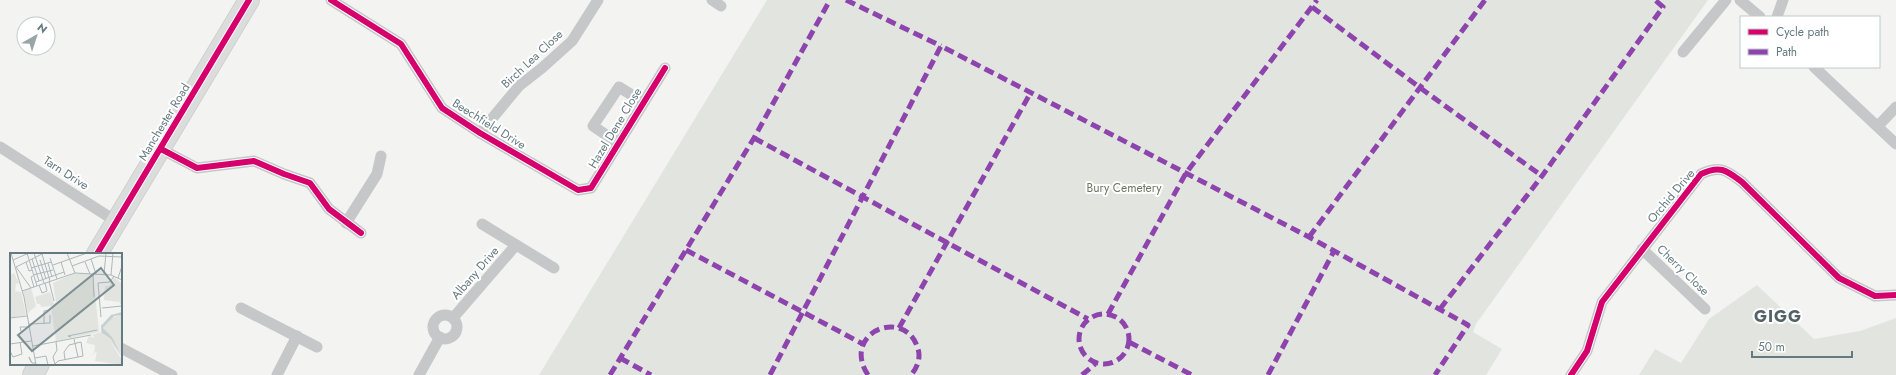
<svg xmlns="http://www.w3.org/2000/svg" width="1896" height="375" font-family="Jost,sans-serif">
<style>
.green{fill:#e2e5df}
.lines{fill:none;stroke-linecap:round;stroke-linejoin:round}
.highway-casing{stroke:#cfd0d0;stroke-width:22}
.street{stroke:#c5c7c8;stroke-width:11}
.highway{stroke:#dbdddd;stroke-width:20}
.quiet{stroke:#8e44ad;stroke-width:5;stroke-dasharray:10 5;stroke-linecap:butt}
.cycleway-casing{stroke:#fff;stroke-width:8}
.cycleway{stroke:#d6006c;stroke-width:6}
.labels{text-anchor:middle;stroke-width:4;stroke-linejoin:round;paint-order:stroke}
.street-label{font-size:12px;fill:#657a80;stroke:#fff}
.park-label{font-size:12px;fill:#6c7863;stroke:#fff}
.district-label{font-size:16px;font-weight:bold;letter-spacing:1px;fill:#526266;stroke:#fff}
.inset-road{fill:none;stroke:#adb8ba;stroke-width:1}
.view{fill:#7e8f94;fill-opacity:0.15;stroke:#7e8f94;stroke-width:2}
.inset-edge{fill:none;stroke:#657a80;stroke-width:2}
</style>
<rect width="100%" height="100%" fill="#f3f3f2"/>
<g class="green">
<polygon points="767,0 1708,0 1476,324 1473,332 1502,349 1486,375 539,375"/>
<polygon points="1757,285 1814,339 1860,331 1896,318 1896,375 1639,375 1655,349 1681,363 1709,319"/>
</g>
<g class="lines">
<defs>
<g id="highway">
<polyline points="97,254 249,0"/>
<polyline points="33,375 39,364"/>
</g>
</defs>
<use href="#highway" class="highway-casing"/>
<g class="street">
<polyline points="331,0 401,44 442,108 480,133 578,190 591,188 665,68"/>
<polyline points="712,0 721,6"/>
<polyline points="1740,0 1760,17"/>
<polyline points="1777,17 1783,0"/>
<polyline points="1683,52 1726,0"/>
<polyline points="1814,67 1896,144"/>
<polyline points="1878,126 1896,107"/>
<polyline points="480,133 519,86 542,68 572,41 598,0"/>
<polyline points="618,143 593,126 619,87 643,102"/>
<polyline points="0,147 117,222"/>
<polyline points="161,149 197,168 254,161 284,174 310,183 329,209 361,233"/>
<polyline points="346,223 377,174 381,156"/>
<polyline points="482,224 554,268"/>
<polyline points="1642,249 1705,309"/>
<polyline points="241,308 317,347"/>
<circle cx="445" cy="327" r="12"/>
<polyline points="453,318 516,245"/>
<polyline points="121,348 172,375"/>
<polyline points="277,375 297,336"/>
<polyline points="419,375 440,337"/>
<path d="M 1571,375 L 1587,351 L 1602,302 L 1701,174 C 1720,165 1726,170 1742,182 L 1839,278 L 1875,296 L 1896,295"/>
</g>
<use href="#highway" class="highway"/>
<g class="quiet">
<polyline points="846,0 941,46"/>
<polyline points="1312,7 1419,87 1542,176"/>
<polyline points="754,138 1088,319"/>
<polyline points="1309,237 1485,0"/>
<polyline points="686,250 863,344"/>
<polyline points="1440,309 1542,176 1663,7 1655,0"/>
<circle cx="1104" cy="339" r="25"/>
<polyline points="1108,314 1186,173 1317,0"/>
<polyline points="899,328 1031,92"/>
<polyline points="1129,342 1192,375"/>
<polyline points="620,358 651,375"/>
<polyline points="610,375 754,138 830,0"/>
<polyline points="770,375 941,46 1309,237 1468,325 1435,375"/>
<path d="M 868,375 C 840,332 906,306 918,349 C 921,358 917,368 911,375"/>
<polyline points="1082,375 1095,364"/>
<polyline points="1268,375 1334,251"/>
</g>
<defs>
<g id="cycleway">
<polyline points="331,0 401,44 442,108 480,133 578,190 591,188 665,68"/>
<polyline points="161,149 197,168 254,161 284,174 310,183 329,209 361,233"/>
<polyline points="97,254 249,0"/>
<path d="M 1571,375 L 1587,351 L 1602,302 L 1701,174 C 1720,165 1726,170 1742,182 L 1839,278 L 1875,296 L 1896,295"/>
</g>
</defs>
<use href="#cycleway" class="cycleway-casing"/>
<use href="#cycleway" class="cycleway"/>
</g>
<g class="labels">
<g class="street-label">
<text transform="translate(532 59) rotate(-43)" y="4">Birch Lea Close</text>
<text transform="translate(164 122) rotate(-59)" y="4">Manchester Road</text>
<text transform="translate(489 124) rotate(32)" y="4">Beechfield Drive</text>
<text transform="translate(615 128) rotate(-59)" y="4">Hazel Dene Close</text>
<text transform="translate(66 173) rotate(33)" y="4">Tarn Drive</text>
<text transform="translate(1671 196) rotate(-50)" y="4">Orchid Drive</text>
<text transform="translate(1683 270) rotate(44)" y="4">Cherry Close</text>
<text transform="translate(475 273) rotate(-49)" y="4">Albany Drive</text>
</g>
<g class="park-label">
<text x="1124" y="192">Bury Cemetery</text>
</g>
<g class="district-label">
<text x="1778" y="322">GIGG</text>
</g>
</g>
<g transform="translate(10 253)">
<rect width="112" height="112" fill="#f3f3f2"/>
<path d="M 4,20 L 9,30 L 6,31 L 5,38 L 11,39 L 16,62 L 4,64 L 0,64 L 0,22 ZM 65,20 L 83,21 L 89,79 L 46,88 L 41,53 L 31,54 L 30,51 L 27,51 L 25,44 L 40,39 L 44,51 L 46,49 L 43,30 ZM 104,24 L 112,31 L 112,52 L 109,49 L 94,47 L 95,33 L 99,33 ZM 21,35 L 26,53 L 18,60 L 13,38 ZM 112,62 L 112,102 L 93,75 L 103,64 ZM 91,70 L 93,81 L 101,86 L 112,104 L 100,88 L 112,107 L 112,112 L 85,108 L 87,98 L 79,105 L 84,100 L 85,92 L 76,90 L 79,83 L 85,85 L 82,82 L 91,79 Z" fill="#e2e5df"/>
<path d="M 112,59 L 112,62 L 104,63 L 93,75 L 102,84 L 112,104 L 101,86 L 92,80 L 91,73 L 101,62 Z" fill="#c5d1d1"/>
<path class="inset-road" d="M 1,0 L 14,44 L 26,112M 17,0 L 27,33M 24,0 L 34,30M 57,0 L 65,20M 32,1 L 40,28M 40,5 L 47,26M 22,6 L 29,28M 81,6 L 86,21M 3,7 L 19,0M 30,7 L 36,26M 16,9 L 19,18 L 22,17M 51,9 L 55,22M 75,9 L 80,21M 38,10 L 42,24M 43,12 L 77,0M 62,13 L 89,3 L 112,4M 6,14 L 34,0M 6,14 L 21,35M 21,15 L 41,9M 83,21 L 84,44M 94,21 L 96,0M 23,22 L 43,17M 101,22 L 103,0M 23,23 L 21,24 L 24,34M 108,25 L 112,13M 39,28 L 44,48M 26,29 L 54,19M 29,32 L 32,40 L 37,38 L 35,30M 12,38 L 65,20 L 101,22 L 112,27M 92,55 L 112,53M 91,64 L 88,30 L 100,29 L 104,23M 0,65 L 17,63M 19,71 L 40,70 L 40,62M 34,71 L 34,58 L 40,57M 11,78 L 10,74 L 19,74M 61,84 L 58,83 L 87,77M 64,86 L 68,104M 0,91 L 21,88M 23,93 L 81,82M 0,98 L 3,104 L 12,101 L 10,89M 25,105 L 36,103 L 38,112M 21,109 L 19,104 L 22,110 L 26,110M 45,111 L 43,104 L 47,97 L 46,89M 44,112 L 48,108 L 73,103 L 71,89 L 59,92 L 54,99 L 55,107"/>
<path class="view" d="M 91,15 L 104,32 L 22,98 L 8,82 Z"/>
<rect width="112" height="112" class="inset-edge"/>
</g>
<rect x="1740" y="16" width="140" height="52" fill="#ffffff" stroke="#c1cacc"/>
<rect x="1748" y="29" width="20" height="6" fill="#d6006c" stroke="#c1cacc"/>
<text x="1776" y="36" font-size="12" fill="#657a80">Cycle path</text>
<rect x="1748" y="49" width="20" height="6" fill="#8e44ad" stroke="#c1cacc"/>
<text x="1776" y="56" font-size="12" fill="#657a80">Path</text>
<g transform="translate(36 36) rotate(39)"><circle r="19" fill="#ffffff" stroke="#c1cacc"/>
<path d="M0-3L7 15L0 10L-7 15Z" fill="#97a4a8"/>
<text y="-6" font-size="11" font-weight="bold" text-anchor="middle" fill="#657a80">N</text>
</g>
<path d="M1752 351v6h100v-6" fill="none" stroke="#657a80" stroke-width="2"/>
<text x="1758" y="351" font-size="12" fill="#657a80" stroke="#ffffff" stroke-width="3" paint-order="stroke">50 m</text>
</svg>
